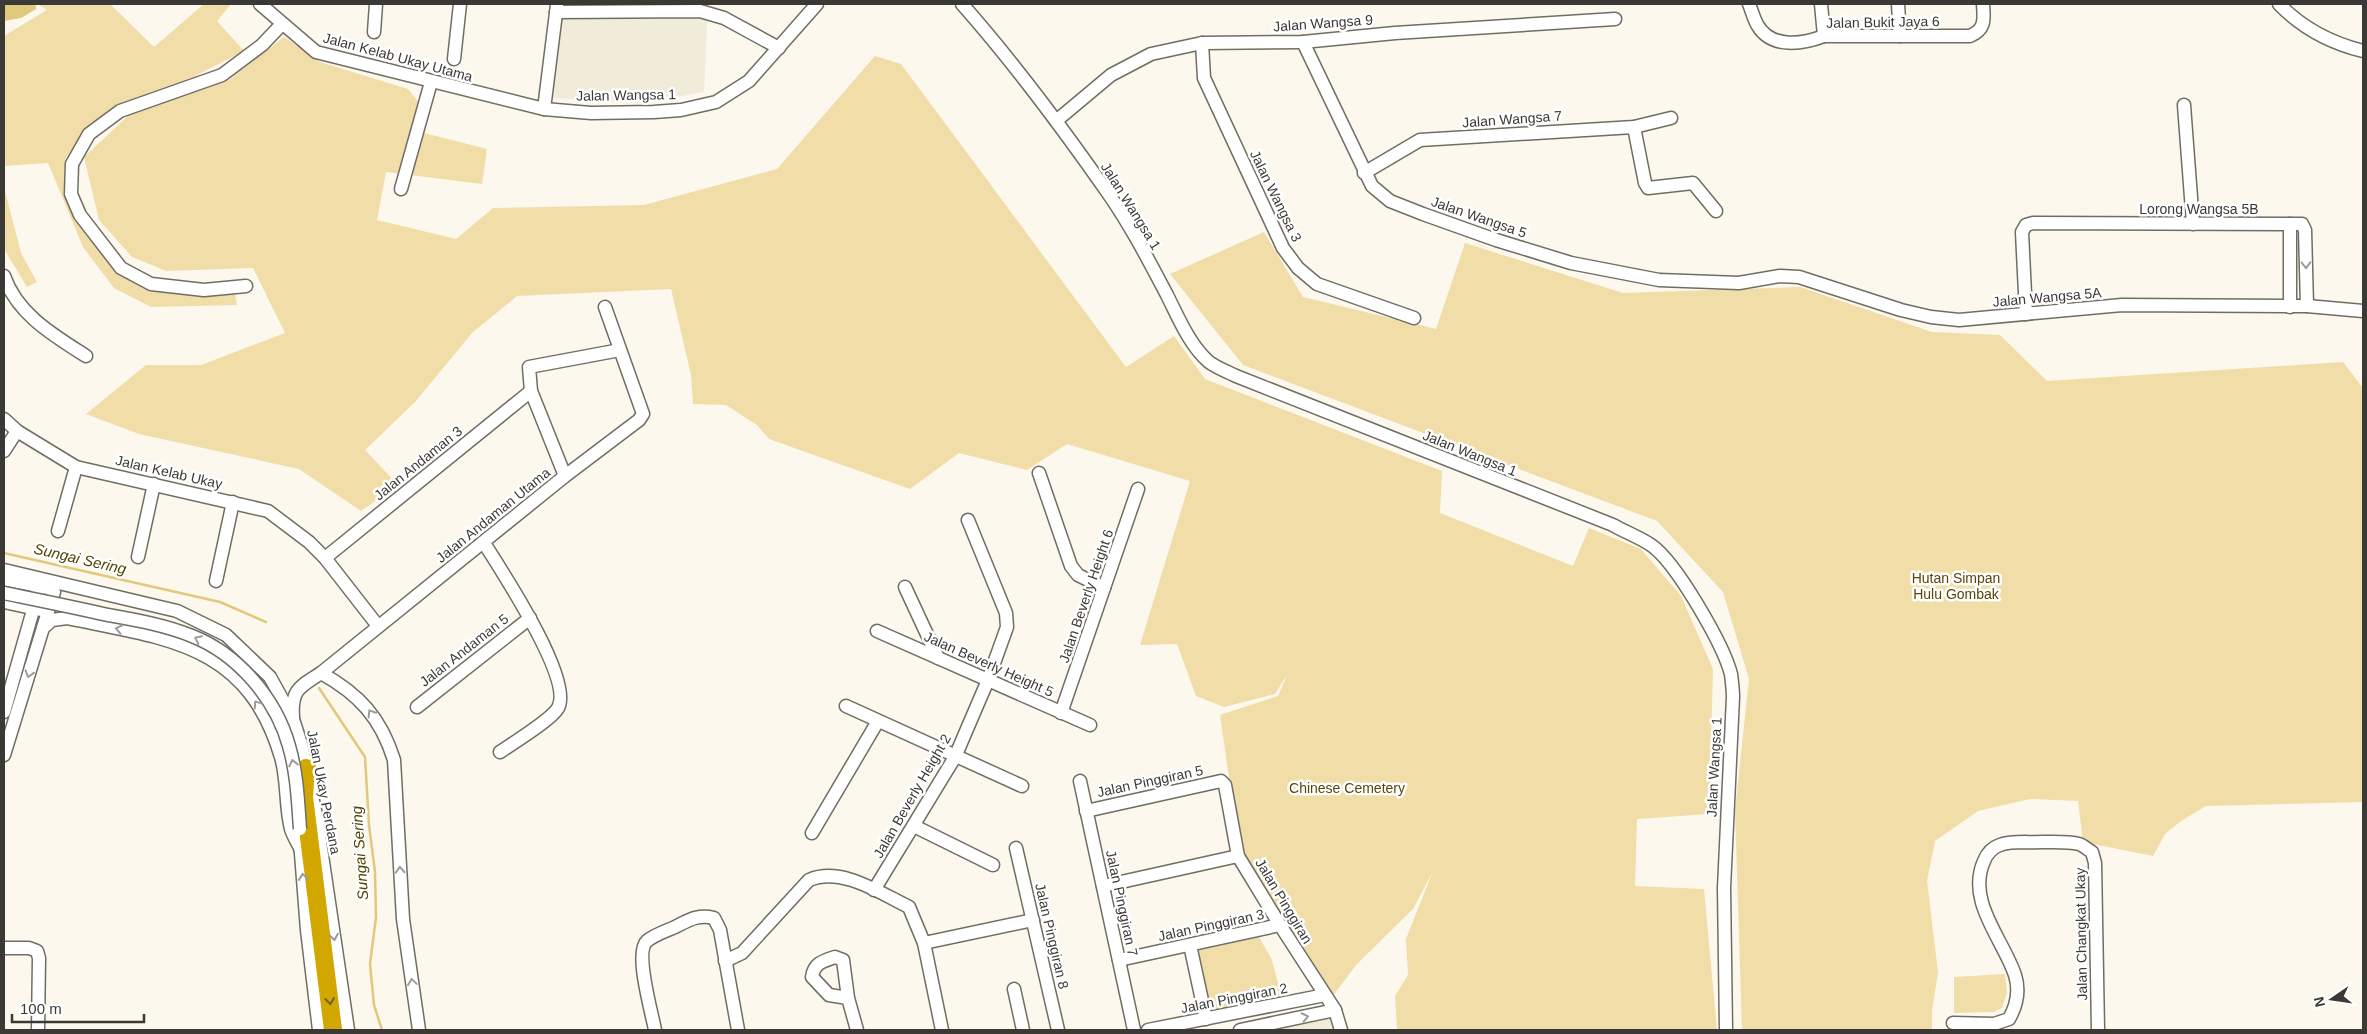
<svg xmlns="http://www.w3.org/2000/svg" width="2367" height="1034" font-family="Helvetica,sans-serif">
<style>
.built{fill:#f1ebd9}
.green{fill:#f1dda7}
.water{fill:#e2c87d}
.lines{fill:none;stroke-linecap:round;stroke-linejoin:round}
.stream{stroke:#e2c87d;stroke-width:2.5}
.minor-casing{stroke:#706d64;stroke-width:15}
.highway-casing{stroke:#9c8013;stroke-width:20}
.minor{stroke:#fff;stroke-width:12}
.highway{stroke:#d1a700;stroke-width:18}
.minor-bridge-casing{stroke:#706d64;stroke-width:15;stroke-linecap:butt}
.minor-bridge{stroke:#fff;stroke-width:12}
.oneway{stroke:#9d9c9a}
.oneway2{stroke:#706022}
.labels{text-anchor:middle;stroke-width:5;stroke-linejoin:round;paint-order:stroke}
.street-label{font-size:14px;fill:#3b3935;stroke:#fff}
.park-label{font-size:14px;fill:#584609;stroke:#fff}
.water-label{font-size:15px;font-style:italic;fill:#544203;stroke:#fff}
</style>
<rect width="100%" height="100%" fill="#fcf8ed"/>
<g class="built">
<polygon points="562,4 708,4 704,92 642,103 552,98"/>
<polygon points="1333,1014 1338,1030 1256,1030"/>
</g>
<g class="green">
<polygon points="37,4 110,4 154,47 204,4 231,4 217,21 244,51 193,77 123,102 86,130 65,159 79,222 117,273 161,292 235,293 237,305 151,307 114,288 83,247 48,163 4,166 4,36 47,10"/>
<polygon points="284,37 320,62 408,89 429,115 424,133 487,149 482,184 386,172 377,220 456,239 493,208 644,205 777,169 875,56 901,64 1126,367 1174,336 1205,379 1442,471 1440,513 1573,566 1589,528 1641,549 1681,596 1713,669 1709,814 1637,819 1635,886 1704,889 1717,1030 1397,1030 1395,996 1408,975 1406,939 1433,871 1413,909 1356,965 1333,996 1277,916 1247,862 1234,813 1220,715 1278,696 1287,675 1275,694 1224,707 1196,696 1177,644 1140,645 1190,481 1067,444 1027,470 959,453 910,489 769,439 757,425 726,405 693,404 691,375 671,289 517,296 472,333 415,402 365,450 398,485 361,511 299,469 139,434 86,414 146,365 201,365 285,333 253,268 166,271 132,257 99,220 84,157 128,116 229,80"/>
<polygon points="4,187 21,253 37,282 27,287 4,249"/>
<polygon points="1264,232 1303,297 1436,329 1465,243 1623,293 1800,287 1932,332 2000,335 2047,381 2343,362 2363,388 2363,802 2206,806 2181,821 2165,834 2153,856 2083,842 2078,801 2030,799 1978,811 1935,841 1927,881 1938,972 1932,1011 1932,1030 1742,1030 1735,811 1749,679 1723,592 1657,521 1243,365 1170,274"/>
<polygon points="1259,937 1272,960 1281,995 1210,1011 1196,951"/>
<polygon points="2005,974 2007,993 2002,1008 1994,1012 1954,1013 1954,977"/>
</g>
<polygon class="water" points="4,4 35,4 36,6 36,9 21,18 4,21"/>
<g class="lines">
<g class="stream">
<polyline points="4,553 220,602 266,622"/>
<polyline points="319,688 365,757 369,825 375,872 376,917 370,964 374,1005 382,1030"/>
</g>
<defs>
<g id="minor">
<polyline points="260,4 316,52 544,109 591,113 654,112 681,110 716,102 749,81 817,4"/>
<path d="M 962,4 C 1015,64 1064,130 1110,196 C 1132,228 1149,261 1167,295 C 1178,317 1190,346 1209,362 C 1217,368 1228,372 1236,376 L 1613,525 C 1625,532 1639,537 1651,545 C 1676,562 1723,644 1731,674 C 1732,682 1733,690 1733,697 L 1724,888 L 1726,1030"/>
<path d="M 1749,4 C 1752,11 1754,20 1758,26 C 1772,49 1803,44 1824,36 L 1970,36 C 1986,29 1984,19 1983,4"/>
<polyline points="1821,4 1824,36"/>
<polyline points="1898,4 1900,36"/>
<path d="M 2279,4 C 2302,28 2331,43 2363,51"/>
<polyline points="556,12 700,11 724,18 779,48"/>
<polyline points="374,32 376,4"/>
<polyline points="1303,42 1372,186 1390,201 1423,214 1496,240 1571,263 1659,280 1739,283 1780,276 1799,277 1901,310 1931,317 1959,320 2122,305 2307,306 2363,311"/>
<polyline points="1202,43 1204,78 1283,248 1298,268 1317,284 1414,318"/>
<polyline points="454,59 460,4"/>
<polyline points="2184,105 2193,224"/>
<polyline points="544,109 557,5"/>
<polyline points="1056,121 1111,75 1151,54 1202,43 1303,42 1395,33 1615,19"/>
<polyline points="1634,127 1645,183 1648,188 1693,183 1716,211"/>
<polyline points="1364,173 1420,140 1634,127 1671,118"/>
<polyline points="401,189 431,82"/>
<path d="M 4,276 C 17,314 53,335 86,356"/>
<polyline points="246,286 204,290 151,284 121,268 80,215 71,194 72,164 89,134 120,111 222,75 262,45 282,24"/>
<polyline points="2290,307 2290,224"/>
<polyline points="2026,314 2022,232 2026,225 2033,223 2302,224 2305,230 2307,306"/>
<polyline points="4,419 17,431 76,467 268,511 309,542 325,558 378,626"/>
<polyline points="4,451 17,431"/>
<polyline points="1039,473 1071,566 1078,575 1104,588"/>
<polyline points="565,476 531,391 529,367 620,350"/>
<polyline points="58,531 76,467"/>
<path d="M 484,543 C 501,570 574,680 558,708 C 551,720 513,743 500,752"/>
<polyline points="138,557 154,484"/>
<polyline points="325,558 531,391"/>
<polyline points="4,570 177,611 226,635 270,677 293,719 301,744 316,815 348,1030"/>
<polyline points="4,579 53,589"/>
<polyline points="216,581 233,502"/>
<polyline points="905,587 938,658"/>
<polyline points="4,602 41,610"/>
<path d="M 43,628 L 52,620 L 67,618 C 167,639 247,643 281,757 C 288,781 285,806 291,829 C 293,836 298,843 301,850"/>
<polyline points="877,631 1090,725"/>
<path d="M 321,673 C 359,694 381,718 394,760 L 403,919 L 419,1030"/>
<polyline points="846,706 1022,786"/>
<polyline points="417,707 530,618"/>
<polyline points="4,712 39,589"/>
<polyline points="1061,713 1138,489"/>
<path d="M 293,717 C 291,689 300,687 321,673 L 565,476 L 639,420 L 643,414 L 605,307"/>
<polyline points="4,755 54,592"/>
<polyline points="1080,781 1134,1030"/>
<polyline points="1086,811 1221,781 1225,785 1238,856 1280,925 1335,1010 1341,1030"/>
<polyline points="914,826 993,865"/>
<polyline points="812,833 878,721"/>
<polyline points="300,841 307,930 319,1030"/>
<polyline points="1016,848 1058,1030"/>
<polyline points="1103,886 1238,856"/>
<polyline points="874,890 955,757 988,680 1007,627 1006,613 968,520"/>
<polyline points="924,943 1033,920"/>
<polyline points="1190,945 1206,1019"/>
<polyline points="4,948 29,948 37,951 39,958 38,1030"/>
<polyline points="1119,960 1280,925"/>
<path d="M 725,961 L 742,953 L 809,880 C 841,866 880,893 909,907 L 924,943 L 942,1030"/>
<polyline points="1014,989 1023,1030"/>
<path d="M 848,998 L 829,995 L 812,977 C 814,963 823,961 835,957 L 843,960 L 848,998 L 857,1030"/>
<path d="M 1953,1023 L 1994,1024 L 2009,1019 C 2017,1005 2020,991 2015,975 C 2003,939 1966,901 1984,861 C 1991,843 2007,842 2025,842 C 2040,843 2064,840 2079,844 C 2083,845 2088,850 2092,852 L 2095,863 L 2098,1030"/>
<path d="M 655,1030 C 652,1013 634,952 647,941 C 654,935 666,931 675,927 C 689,920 698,914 714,918 L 720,930 L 738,1030"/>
<polyline points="1148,1030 1325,995"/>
<polyline points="1240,1030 1335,1010"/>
</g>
<polyline id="highway" points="306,768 304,797 333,1030"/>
</defs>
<use href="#minor" class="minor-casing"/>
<use href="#highway" class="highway-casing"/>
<use href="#minor" class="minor"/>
<use href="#highway" class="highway"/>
<defs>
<path id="minor-bridge" d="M 4,593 C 38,600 73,607 108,615 C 136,620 165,625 192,636 C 238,654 276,699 289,746 C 297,773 298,801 300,829"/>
</defs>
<use href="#minor-bridge" class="minor-bridge-casing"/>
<use href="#minor-bridge" class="minor-bridge"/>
</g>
<defs><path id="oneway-chevron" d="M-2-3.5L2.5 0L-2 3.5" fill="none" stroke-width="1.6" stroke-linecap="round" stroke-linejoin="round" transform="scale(1.25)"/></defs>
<g class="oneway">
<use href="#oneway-chevron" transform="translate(2306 265) rotate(89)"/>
<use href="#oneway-chevron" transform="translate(119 629) rotate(-168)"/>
<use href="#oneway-chevron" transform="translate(198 639) rotate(-154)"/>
<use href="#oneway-chevron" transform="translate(29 674) rotate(107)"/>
<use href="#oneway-chevron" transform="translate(257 704) rotate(-124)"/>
<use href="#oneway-chevron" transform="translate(371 713) rotate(-122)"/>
<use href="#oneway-chevron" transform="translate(293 763) rotate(-102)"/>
<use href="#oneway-chevron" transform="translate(400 870) rotate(-93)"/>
<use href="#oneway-chevron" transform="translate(303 877) rotate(-95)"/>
<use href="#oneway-chevron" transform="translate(334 937) rotate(81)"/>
<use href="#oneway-chevron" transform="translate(412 982) rotate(-98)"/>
<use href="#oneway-chevron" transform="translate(1305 1017) rotate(-12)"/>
</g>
<use class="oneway2" href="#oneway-chevron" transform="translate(330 1001) rotate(83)"/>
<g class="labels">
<g class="street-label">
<text transform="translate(1883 22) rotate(-1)" y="5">Jalan Bukit Jaya 6</text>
<text transform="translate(1323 23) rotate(-4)" y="5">Jalan Wangsa 9</text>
<text transform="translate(398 57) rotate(15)" y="5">Jalan Kelab Ukay Utama</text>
<text transform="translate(626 95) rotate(-1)" y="5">Jalan Wangsa 1</text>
<text transform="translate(1512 119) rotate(-4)" y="5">Jalan Wangsa 7</text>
<text transform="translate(1276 196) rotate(64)" y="5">Jalan Wangsa 3</text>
<text transform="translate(1131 206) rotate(58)" y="5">Jalan Wangsa 1</text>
<text x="2199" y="214">Lorong Wangsa 5B</text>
<text transform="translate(1479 217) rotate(19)" y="5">Jalan Wangsa 5</text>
<text transform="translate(2047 297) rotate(-5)" y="5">Jalan Wangsa 5A</text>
<text transform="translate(1470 453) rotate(22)" y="5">Jalan Wangsa 1</text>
<text transform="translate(418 463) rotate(-39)" y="5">Jalan Andaman 3</text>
<text transform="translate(169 472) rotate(13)" y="5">Jalan Kelab Ukay</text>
<text transform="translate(493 515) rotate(-39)" y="5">Jalan Andaman Utama</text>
<text transform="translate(1086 596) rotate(-71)" y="5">Jalan Beverly Height 6</text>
<text transform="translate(464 650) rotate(-38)" y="5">Jalan Andaman 5</text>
<text transform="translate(989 664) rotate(24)" y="5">Jalan Beverly Height 5</text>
<text transform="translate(1714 767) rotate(-87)" y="5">Jalan Wangsa 1</text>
<text transform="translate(1150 781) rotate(-12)" y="5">Jalan Pinggiran 5</text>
<text transform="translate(324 792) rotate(79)" y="5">Jalan Ukay Perdana</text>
<text transform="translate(912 796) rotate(-60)" y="5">Jalan Beverly Height 2</text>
<text transform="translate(1284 901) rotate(59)" y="5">Jalan Pinggiran</text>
<text transform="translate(1122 903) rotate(78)" y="5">Jalan Pinggiran 7</text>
<text transform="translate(1211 925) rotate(-12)" y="5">Jalan Pinggiran 3</text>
<text transform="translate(2081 934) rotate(-91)" y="5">Jalan Changkat Ukay</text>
<text transform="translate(1052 936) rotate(77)" y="5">Jalan Pinggiran 8</text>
<text transform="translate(1234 998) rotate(-11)" y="5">Jalan Pinggiran 2</text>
</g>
<g class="park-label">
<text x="1956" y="583">Hutan Simpan<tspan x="1956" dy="16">Hulu Gombak</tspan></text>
<text x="1347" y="793">Chinese Cemetery</text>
</g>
<g class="water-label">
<text transform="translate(80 559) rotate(13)" y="5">Sungai Sering</text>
<text transform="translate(360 853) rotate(-94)" y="5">Sungai Sering</text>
</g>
</g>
<rect width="2367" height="1034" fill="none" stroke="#3b3935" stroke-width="10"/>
<g transform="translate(2332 999) rotate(257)" stroke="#ffffff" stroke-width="4" paint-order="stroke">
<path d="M0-4L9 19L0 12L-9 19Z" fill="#3b3935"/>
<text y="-8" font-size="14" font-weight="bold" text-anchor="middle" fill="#3b3935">N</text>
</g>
<path d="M12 1014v8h132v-8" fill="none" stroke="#3b3935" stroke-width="2.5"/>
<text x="20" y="1014" font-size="15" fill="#3b3935" stroke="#ffffff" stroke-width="4" paint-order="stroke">100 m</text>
</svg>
